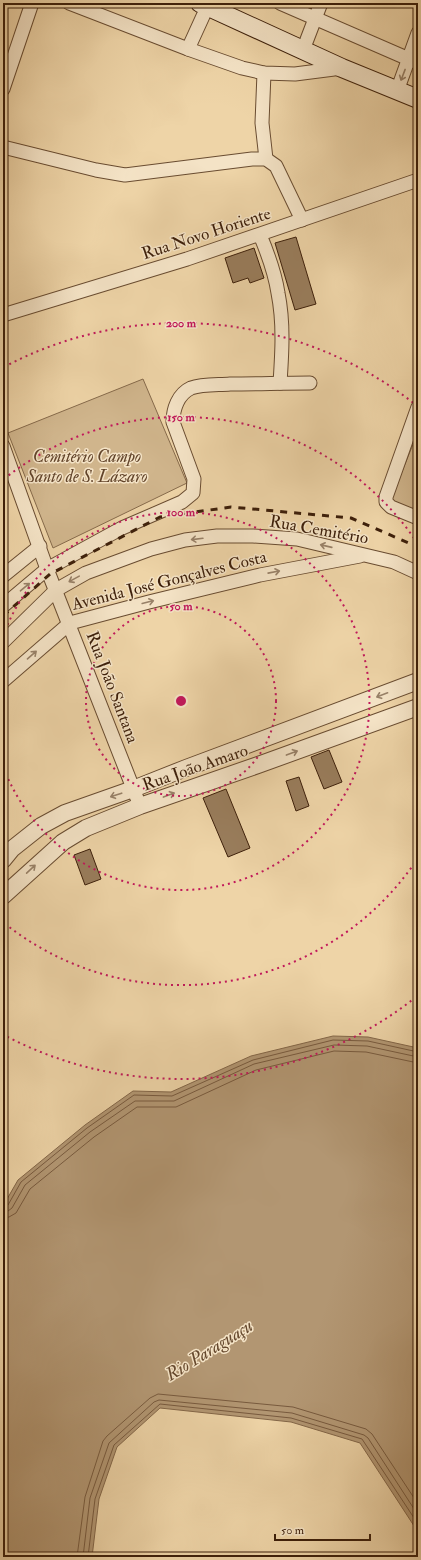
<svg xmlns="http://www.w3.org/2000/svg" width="421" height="1560" font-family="'IM FELL Double Pica',serif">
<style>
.green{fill:#d0b58c;stroke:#866a4b}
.water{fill:#b29672;stroke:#836648}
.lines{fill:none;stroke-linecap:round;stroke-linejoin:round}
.shore{stroke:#785a3e;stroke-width:1}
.building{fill:#997d5c;stroke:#3d1f0a}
.minor-casing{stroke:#694c31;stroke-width:15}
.tertiary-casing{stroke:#694c31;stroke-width:18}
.secondary-casing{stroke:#3d1f0a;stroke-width:20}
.minor{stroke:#f4e3c6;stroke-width:13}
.tertiary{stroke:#f4e3c6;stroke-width:16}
.secondary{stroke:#f4e3c6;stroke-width:18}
.rail{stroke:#3d1f0a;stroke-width:3;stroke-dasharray:7 7;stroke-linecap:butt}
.oneway{stroke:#988168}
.ring{fill:none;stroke:#c2185b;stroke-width:2;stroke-dasharray:2 4}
.labels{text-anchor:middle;stroke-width:3;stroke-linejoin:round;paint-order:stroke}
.street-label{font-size:17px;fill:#3d1f0a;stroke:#f4e3c6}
.park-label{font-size:17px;font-style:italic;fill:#62442a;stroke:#f4e3c6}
.water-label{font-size:18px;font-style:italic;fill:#66492e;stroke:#f4e3c6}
.centre{fill:#c2185b;stroke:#f4e3c6;stroke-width:2}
.ring-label{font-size:12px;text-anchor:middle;font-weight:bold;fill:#c2185b;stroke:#f4e3c6;stroke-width:3;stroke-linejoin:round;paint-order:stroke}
</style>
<rect width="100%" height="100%" fill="#eed4a7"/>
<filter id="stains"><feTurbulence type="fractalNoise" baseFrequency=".005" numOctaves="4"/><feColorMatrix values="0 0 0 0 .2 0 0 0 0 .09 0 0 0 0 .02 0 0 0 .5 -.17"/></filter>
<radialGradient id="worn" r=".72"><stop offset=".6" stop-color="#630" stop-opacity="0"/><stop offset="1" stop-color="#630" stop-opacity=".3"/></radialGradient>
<g class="green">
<polygon points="143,379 187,483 53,548 8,433"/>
<polygon points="418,432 418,514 390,501"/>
</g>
<polygon class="water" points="333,1036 368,1037 418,1048 418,1532 360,1443 291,1422 160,1408 117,1447 99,1499 92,1557 3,1557 3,1206 18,1180 85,1125 133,1091 171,1092 251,1056"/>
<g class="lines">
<g class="shore">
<polyline points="3,1207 8,1205 21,1182 87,1128 134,1095 172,1096 253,1060 333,1040 368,1041 418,1052"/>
<polyline points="3,1212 8,1211 12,1208 25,1185 90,1132 135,1101 174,1101 254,1064 334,1045 367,1046 418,1057"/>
<polyline points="3,1218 9,1217 16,1213 30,1189 94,1137 137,1107 176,1107 256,1070 334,1051 366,1052 418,1063"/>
<polyline points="77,1557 85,1497 103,1441 107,1436 150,1398 158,1394 293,1407 366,1429 372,1434 418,1504"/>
<polyline points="83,1557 90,1498 109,1443 154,1402 159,1400 292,1413 364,1435 368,1438 418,1515"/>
<polyline points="88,1557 95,1499 114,1445 160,1404 291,1418 362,1439 418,1524"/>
</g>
</g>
<g class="building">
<polygon points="296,237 316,304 295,310 275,243"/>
<polygon points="254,248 264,278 250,283 248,278 233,283 225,258"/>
<polygon points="329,750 342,782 324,789 311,757"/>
<polygon points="299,777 309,806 296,811 286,781"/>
<polygon points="226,789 250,848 228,857 203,798"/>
<polygon points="90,849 101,879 85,885 74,855"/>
</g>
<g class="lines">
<defs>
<g id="minor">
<polyline points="69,3 188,49 242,68 264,73 295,74 342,68"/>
<polyline points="280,3 418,63"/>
<polyline points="188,49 209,3"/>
<polyline points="303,50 321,3"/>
<polyline points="264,73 262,123 266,159"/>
<polyline points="3,89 32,3"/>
<polyline points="397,91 418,33"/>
<polyline points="3,147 96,170 125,175 252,159 266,159 276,166 302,220"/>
<path d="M 260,235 C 268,254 275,273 278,293 C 284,323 282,353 280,383"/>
<polyline points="3,315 187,259 418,180"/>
<polyline points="418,407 386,497 386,502 391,507 418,518"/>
<polyline points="3,446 47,569 140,806"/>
<polyline points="3,576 40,546"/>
<path d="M 3,606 L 47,569 L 122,528 L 182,502 L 193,493 L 194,479 L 173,422 C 173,409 178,394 191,388 C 202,384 218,385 230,384 C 257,384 283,383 310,383"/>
<polyline points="3,642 56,590 86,573 151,549 185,540 217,536 253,536 297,539 394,562 418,573"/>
<polyline points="3,681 70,623 149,602 260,575 360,556"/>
</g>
<g id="tertiary">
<polyline points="3,860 12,849 41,826 65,813 133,789 186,768 418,681"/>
<polyline points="3,896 63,842 86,828 140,806 258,765 418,707"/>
</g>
<polyline id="secondary" points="200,3 342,68 418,99"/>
</defs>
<use href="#minor" class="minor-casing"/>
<use href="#tertiary" class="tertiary-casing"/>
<use href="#secondary" class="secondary-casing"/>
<use href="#minor" class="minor"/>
<use href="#tertiary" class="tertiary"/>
<use href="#secondary" class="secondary"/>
<polyline class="rail" points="3,616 50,574 160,517 231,507 351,518 418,547"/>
</g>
<defs><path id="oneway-shaft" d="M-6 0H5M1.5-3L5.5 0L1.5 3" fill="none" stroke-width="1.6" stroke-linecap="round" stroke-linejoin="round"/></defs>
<g class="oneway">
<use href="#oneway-shaft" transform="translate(403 75) rotate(111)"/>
<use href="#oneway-shaft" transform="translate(197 539) rotate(173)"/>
<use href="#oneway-shaft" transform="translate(326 546) rotate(-167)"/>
<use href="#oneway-shaft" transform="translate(274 572) rotate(-11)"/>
<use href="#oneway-shaft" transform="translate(74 579) rotate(151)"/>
<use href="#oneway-shaft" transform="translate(25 587) rotate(-40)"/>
<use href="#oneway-shaft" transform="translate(148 602) rotate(-14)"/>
<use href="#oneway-shaft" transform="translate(32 655) rotate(-41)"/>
<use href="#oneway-shaft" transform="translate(382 695) rotate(159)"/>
<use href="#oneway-shaft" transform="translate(292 753) rotate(-20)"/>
<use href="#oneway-shaft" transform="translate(116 795) rotate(162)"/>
<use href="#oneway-shaft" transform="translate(169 795) rotate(-20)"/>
<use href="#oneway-shaft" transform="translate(31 869) rotate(-43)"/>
</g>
<g class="ring">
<circle cx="181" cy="701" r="95"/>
<path d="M3 636A189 189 0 1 1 3 766"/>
<path d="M418 858A284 284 0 0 1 4 923M4 479A284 284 0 0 1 418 544"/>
<path d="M416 997A378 378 0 0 1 4 1035M4 367A378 378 0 0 1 416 405"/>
</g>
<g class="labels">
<g class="street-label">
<text transform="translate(206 233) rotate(-18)" y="6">Rua Novo Horiente</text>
<text transform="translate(319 529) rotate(10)" y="6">Rua Cemitério</text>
<text transform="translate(169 580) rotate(-14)" y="6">Avenida José Gonçalves Costa</text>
<text transform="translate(113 687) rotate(69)" y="6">Rua João Santana</text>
<text transform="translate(195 767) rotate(-19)" y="6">Rua João Amaro</text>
</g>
<g class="park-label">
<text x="87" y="462">Cemitério Campo<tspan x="87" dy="20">Santo de S. Lázaro</tspan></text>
</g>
<g class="water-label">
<text transform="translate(209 1350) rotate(-32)" y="6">Rio Paraguaçu</text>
</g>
</g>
<circle cx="181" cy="701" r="6" class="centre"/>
<g class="ring-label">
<text x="181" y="327">200 m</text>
<text x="181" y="421">150 m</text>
<text x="181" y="516">100 m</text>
<text x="181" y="610">50 m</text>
</g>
<rect width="421" height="1560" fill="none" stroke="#eed4a7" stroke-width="16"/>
<rect x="4" y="4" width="413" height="1552" fill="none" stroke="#3d1f0a" stroke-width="2"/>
<rect x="8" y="8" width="405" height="1544" fill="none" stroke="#3d1f0a"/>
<path d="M275 1534v6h95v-6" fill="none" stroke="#3d1f0a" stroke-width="2"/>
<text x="281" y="1534" font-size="12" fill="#3d1f0a" stroke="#f4e3c6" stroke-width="3" paint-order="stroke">50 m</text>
<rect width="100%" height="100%" filter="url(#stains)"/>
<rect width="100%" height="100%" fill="url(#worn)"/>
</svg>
